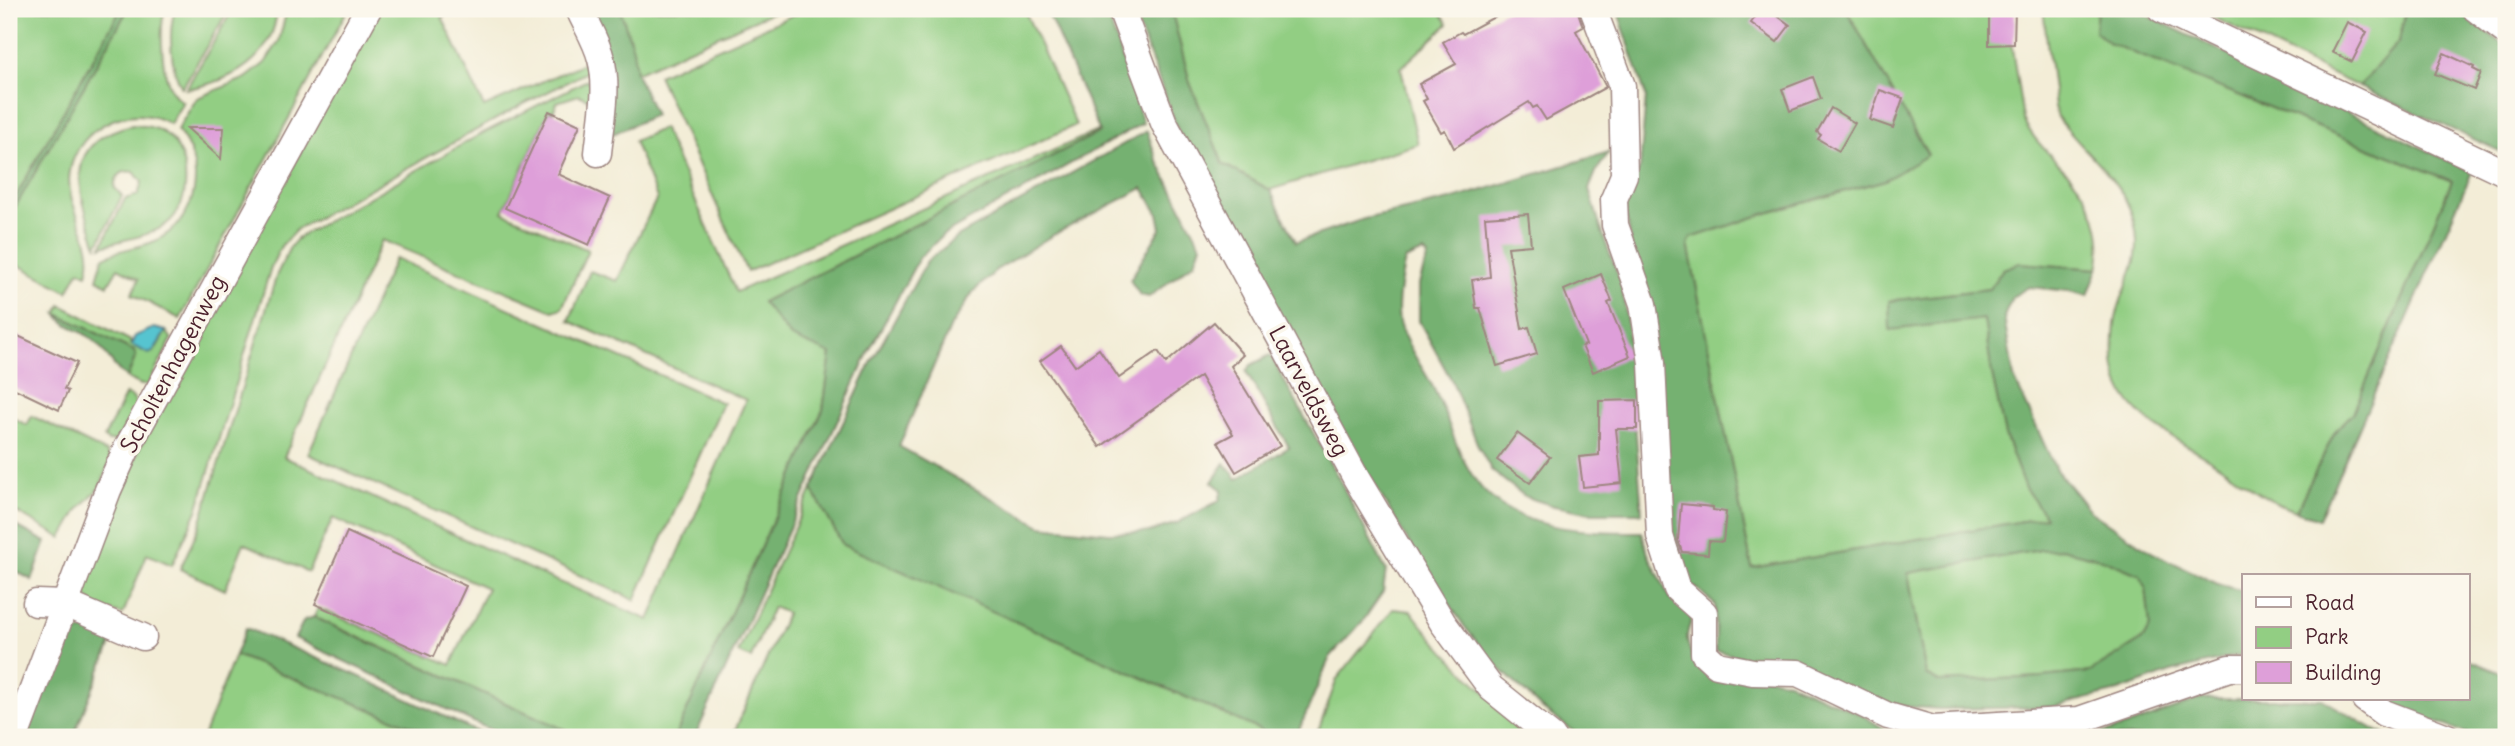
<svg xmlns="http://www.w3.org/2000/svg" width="2515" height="746" font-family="Delius,sans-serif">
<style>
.green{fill:#92ce83;stroke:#6e7657;stroke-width:2}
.forest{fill:#75b171;stroke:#60684e;stroke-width:2;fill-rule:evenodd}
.water{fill:#57c4d0;stroke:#50727e;stroke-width:2}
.building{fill:#de9fd9}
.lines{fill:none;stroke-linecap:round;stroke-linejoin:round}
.minor-casing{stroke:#9e8681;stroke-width:29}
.minor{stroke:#fff;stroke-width:26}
.labels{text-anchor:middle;stroke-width:7;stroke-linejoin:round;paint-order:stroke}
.street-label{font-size:23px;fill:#4a1f2b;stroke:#fbf7ec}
</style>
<rect width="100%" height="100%" fill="#fbf7ec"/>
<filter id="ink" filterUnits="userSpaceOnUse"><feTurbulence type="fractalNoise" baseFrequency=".0143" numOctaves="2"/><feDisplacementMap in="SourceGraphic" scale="14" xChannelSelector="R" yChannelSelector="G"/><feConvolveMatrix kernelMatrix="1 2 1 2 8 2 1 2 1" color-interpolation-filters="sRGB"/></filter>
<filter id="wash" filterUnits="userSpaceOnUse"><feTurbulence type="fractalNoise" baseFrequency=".00686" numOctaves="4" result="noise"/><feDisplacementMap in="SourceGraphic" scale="28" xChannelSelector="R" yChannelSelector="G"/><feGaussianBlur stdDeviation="1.57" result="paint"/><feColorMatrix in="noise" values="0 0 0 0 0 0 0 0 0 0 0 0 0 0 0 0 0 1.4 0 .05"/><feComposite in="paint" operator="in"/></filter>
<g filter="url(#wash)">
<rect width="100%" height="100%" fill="#f3edd7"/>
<g class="green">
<polygon points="9,9 121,9 9,209"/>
<path d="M 128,9 L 165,9 C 159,28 161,79 175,95 C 177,98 180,100 183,102 L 170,124 C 131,100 78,127 70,171 C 63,207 99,240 87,274 L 79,270 L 68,292 L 9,260 L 9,218 Z"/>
<path d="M 175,9 L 229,9 L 182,88 C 170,67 168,32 175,9 Z"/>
<path d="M 233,9 L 277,9 C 274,59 231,82 186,89 Z"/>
<path d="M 287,9 L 348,9 L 180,319 L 132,294 L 139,279 L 118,268 L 108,285 L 97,279 L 103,258 C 119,248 138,249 155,241 C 198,221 208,165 177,130 L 197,98 L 246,78 L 265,63 L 279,41 Z"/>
<path d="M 379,9 L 459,9 L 442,17 L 484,107 L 591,60 L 593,69 L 518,107 L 297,229 L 281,246 L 271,267 L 197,511 L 172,565 L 147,554 L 123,614 C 99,609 94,610 81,588 L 149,426 Z"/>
<polygon points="620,9 779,9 636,73 633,49"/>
<polygon points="806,9 1024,9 1076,125 747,272 658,75"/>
<polygon points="1171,9 1439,9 1448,24 1401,68 1418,144 1270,190 1223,164 1190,83"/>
<path d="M 1846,9 L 2006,9 L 2023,119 C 2034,142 2052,156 2069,174 C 2093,200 2106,234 2098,269 L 2019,263 L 2003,269 L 1989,289 L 1889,301 L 1891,330 L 1984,319 L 1992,374 L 2005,435 L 2025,488 L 2047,517 L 1752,568 L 1688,244 L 1691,238 L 1764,214 L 1885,180 L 1927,155 Z"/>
<path d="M 2043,9 L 2097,9 L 2095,31 L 2109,43 L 2452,181 L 2353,413 L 2336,430 L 2296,511 C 2266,501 2240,479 2214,462 C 2181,441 2132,421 2118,381 C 2112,363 2113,343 2115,324 C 2120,286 2146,264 2134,221 C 2122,177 2081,151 2056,115 Z"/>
<polygon points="2196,9 2406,9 2399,41 2359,87"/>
<polygon points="587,80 593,80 593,102 579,95 557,102 553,112 549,111 503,212 588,250 562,308 553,311 382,240 284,457 543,575 649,620 746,400 569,321 590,271 617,281 657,198 634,141 663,128 736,292 1099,130 1100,132 762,302 791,337 831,353 823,410 675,737 581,737 314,617 318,608 451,665 487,588 333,518 308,572 244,543 225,590 180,569 199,527 277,274 290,247 299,237 481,134"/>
<path d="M 132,125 C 144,126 154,126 164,133 C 189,150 193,198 171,220 C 153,238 123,238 101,247 L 125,199 L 138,195 L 142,182 L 134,172 C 122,170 116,175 114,187 L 122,196 L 97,246 C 79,193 59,142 132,125 Z"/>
<polygon points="395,258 723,403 635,600 308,454"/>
<polygon points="61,305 131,341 130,344 154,352 166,331 172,339 148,385 141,385 127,378 135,356 134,351 57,314"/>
<polygon points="126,394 133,398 138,407 118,441 108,441 104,438"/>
<polygon points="9,416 27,425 32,416 106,452 111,460 100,487 78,510 62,538 9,508"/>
<polygon points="812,489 843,545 1276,737 732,737 787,613 773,607 751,658 738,653"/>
<polygon points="2062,549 2105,560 2140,575 2146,587 2150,626 2143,639 2090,672 2042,677 1939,682 1926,675 1908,573 2040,550"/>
<path d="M 1393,609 L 1411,611 C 1444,655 1482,691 1523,726 L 1519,737 L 1316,737 L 1337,679 Z"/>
<polygon points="235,655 414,727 439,737 203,737"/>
</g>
<g class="forest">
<polygon points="121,9 128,9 9,218 9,209"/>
<polygon points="589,9 620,9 633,49 636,73 655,115 608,136"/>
<polygon points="1046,9 1106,9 1143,123 943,235 919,258 869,351 695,737 675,737 823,410 831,354 791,337 762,302 1100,132"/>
<path d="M 1132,9 L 1171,9 L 1190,83 L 1223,164 L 1270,190 L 1296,242 L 1364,219 L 1450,200 L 1609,152 L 1596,172 L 1589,189 L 1604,238 L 1622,286 L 1628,329 L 1642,513 L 1592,513 L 1554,506 L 1526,497 L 1492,471 L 1479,448 L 1452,381 L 1419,321 L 1419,284 L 1428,256 L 1424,252 L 1405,260 C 1401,278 1394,312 1401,328 C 1409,350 1424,369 1434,389 C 1449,419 1456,453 1476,481 C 1512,532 1587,532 1642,532 L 1648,554 L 1670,598 L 1692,614 C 1693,622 1689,624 1688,631 C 1685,641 1690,651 1695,660 L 1789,682 L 1862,715 L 1897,737 L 1581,737 L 1540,707 L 1494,663 L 1464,626 L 1409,543 L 1319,391 L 1186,151 Z"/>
<path d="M 1617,9 L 1846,9 L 1928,155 L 1885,180 L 1764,214 L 1691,238 L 1688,244 L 1752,568 L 2046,517 L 2025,488 L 2005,435 L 1992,374 L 1984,319 L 1890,330 L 1889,301 L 1989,289 L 2003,269 L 2019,263 L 2098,269 L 2088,296 L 2069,291 L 2029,287 L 2012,297 L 2004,317 L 2014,378 L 2056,470 L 2091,512 L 2153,553 L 2220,585 L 2244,591 L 2244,654 L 2171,672 L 2119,691 L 2052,707 L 1940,709 L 1898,706 L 1753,660 L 1716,651 L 1715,605 L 1699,590 L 1686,582 L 1668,546 L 1629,230 L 1623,203 L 1628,187 L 1640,168 L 1646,96 ZM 2062,549 L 2105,560 L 2140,575 L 2146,587 L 2150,626 L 2143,639 L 2090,672 L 2042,677 L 1939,682 L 1926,675 L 1908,573 L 2040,550 Z"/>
<polygon points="2097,9 2134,9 2472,172 2319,519 2296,511 2336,430 2353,413 2452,181 2109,43 2095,31"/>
<polygon points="2406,9 2458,9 2506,47 2506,154 2359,87 2399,41"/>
<polygon points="1147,131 1157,160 1201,245 1195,262 1149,297 1140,295 1130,280 1161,228 1158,213 1143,188 1053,235 998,269 973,292 951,326 899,446 1041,526 1109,533 1149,532 1177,523 1219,501 1222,490 1212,482 1225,463 1237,479 1289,447 1246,372 1251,365 1270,355 1339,479 1386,570 1383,592 1363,621 1330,657 1296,737 1276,737 843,545 812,489 871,363 927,261 959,236"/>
<path d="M 57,314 L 134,351 L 136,356 L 127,378 C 113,368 106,351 93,340 C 82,330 65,327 57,314 Z"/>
<polygon points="9,522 46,542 32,580 9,568"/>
<polygon points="314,617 337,628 581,737 513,737 482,726 295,638 304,620"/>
<polygon points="246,628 354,674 471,729 494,737 439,737 235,655"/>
<polygon points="87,629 114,637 73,737 25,737 63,637"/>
<polygon points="2468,660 2506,675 2506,737 2476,737 2393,706 2384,699 2468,699"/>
<polygon points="2199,699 2322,699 2387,737 2089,737 2127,726"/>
</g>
<polygon class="water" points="154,328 166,331 153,352 149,354 131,345 135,336"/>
<g id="blocks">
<g class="building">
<polygon points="1509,9 1577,9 1583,27 1576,31 1606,87 1546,120 1537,106 1533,108 1529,102 1454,148 1445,130 1441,132 1423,101 1427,99 1419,84 1456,64 1443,42 1461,32 1463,34"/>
<polygon points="1761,9 1768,9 1790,25 1777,42 1751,23"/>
<polygon points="1989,9 2015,9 2014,44 1989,45"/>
<polygon points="2347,22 2367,32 2352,62 2332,52"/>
<polygon points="2444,53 2474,67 2473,69 2481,73 2474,90 2435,74"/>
<polygon points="1813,77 1821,99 1790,111 1782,89"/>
<polygon points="1880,90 1903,98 1893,128 1870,120"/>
<polygon points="1831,108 1855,123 1839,151 1818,139 1821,135 1817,132"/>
<polygon points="549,111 580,125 558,174 610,198 589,245 505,208"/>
<polygon points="187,128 224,128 221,159"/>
<polygon points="1528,214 1531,245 1508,247 1522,329 1529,327 1537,354 1497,366 1480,308 1476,308 1472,280 1490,277 1485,217"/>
<polygon points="1601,274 1612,301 1608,303 1630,356 1593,372 1582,346 1586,345 1564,290"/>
<polygon points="1214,322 1243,355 1231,366 1280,446 1236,472 1218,442 1233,434 1200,376 1100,447 1040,361 1061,346 1075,366 1099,349 1119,378 1158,351 1166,363"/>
<polygon points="18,336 77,363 64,389 68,391 59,410 9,386 9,354"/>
<polygon points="1637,400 1637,429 1616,429 1622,483 1583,487 1579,457 1599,455 1599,401"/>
<polygon points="1517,433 1550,457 1530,483 1497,460"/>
<polygon points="1681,504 1713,507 1713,510 1726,512 1723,542 1709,541 1708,554 1682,552 1678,540"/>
<polygon points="347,532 466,586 433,657 315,604"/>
</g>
</g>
</g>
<g filter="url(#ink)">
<use href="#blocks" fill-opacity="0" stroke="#9e8681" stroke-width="2"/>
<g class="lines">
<defs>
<g id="minor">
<path d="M 579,9 C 586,25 597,42 601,59 C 609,89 601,123 598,153"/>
<polyline points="1121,9 1164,123 1356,478 1443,623 1491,688 1552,737"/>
<polyline points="1593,9 1622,86 1624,175 1614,199 1615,225 1643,304 1652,363 1660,536 1677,589 1704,613 1704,653 1717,665 1753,672 1798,673 1888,716 1933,729 2079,720 2229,668 2244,668"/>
<polyline points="2161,9 2506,173"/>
<polyline points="2476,9 2506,32"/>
<polyline points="36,603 66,604 143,637"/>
<polyline points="2365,699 2384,713 2447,737"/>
<polyline points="15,737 108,490 127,448 368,9"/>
</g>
</defs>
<use href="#minor" class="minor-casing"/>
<use href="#minor" class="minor"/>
</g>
</g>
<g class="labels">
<g class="street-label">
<text transform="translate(173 364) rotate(-62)" y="8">Scholtenhagenweg</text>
<text transform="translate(1309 391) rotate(62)" y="8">Laarveldsweg</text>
</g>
</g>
<rect width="2515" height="746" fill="none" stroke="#fbf7ec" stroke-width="35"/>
<rect x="2242" y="574" width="228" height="126" fill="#fbf7ec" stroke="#b4a19f" stroke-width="2"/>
<rect x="2256" y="597" width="35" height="10" fill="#ffffff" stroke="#b4a19f" stroke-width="2"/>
<text x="2305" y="610" font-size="21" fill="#4a1f2b">Road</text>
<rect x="2256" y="627" width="35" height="21" fill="#92ce83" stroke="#b4a19f" stroke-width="2"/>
<text x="2305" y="644" font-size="21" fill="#4a1f2b">Park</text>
<rect x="2256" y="662" width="35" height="21" fill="#de9fd9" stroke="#b4a19f" stroke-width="2"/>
<text x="2305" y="680" font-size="21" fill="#4a1f2b">Building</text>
</svg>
